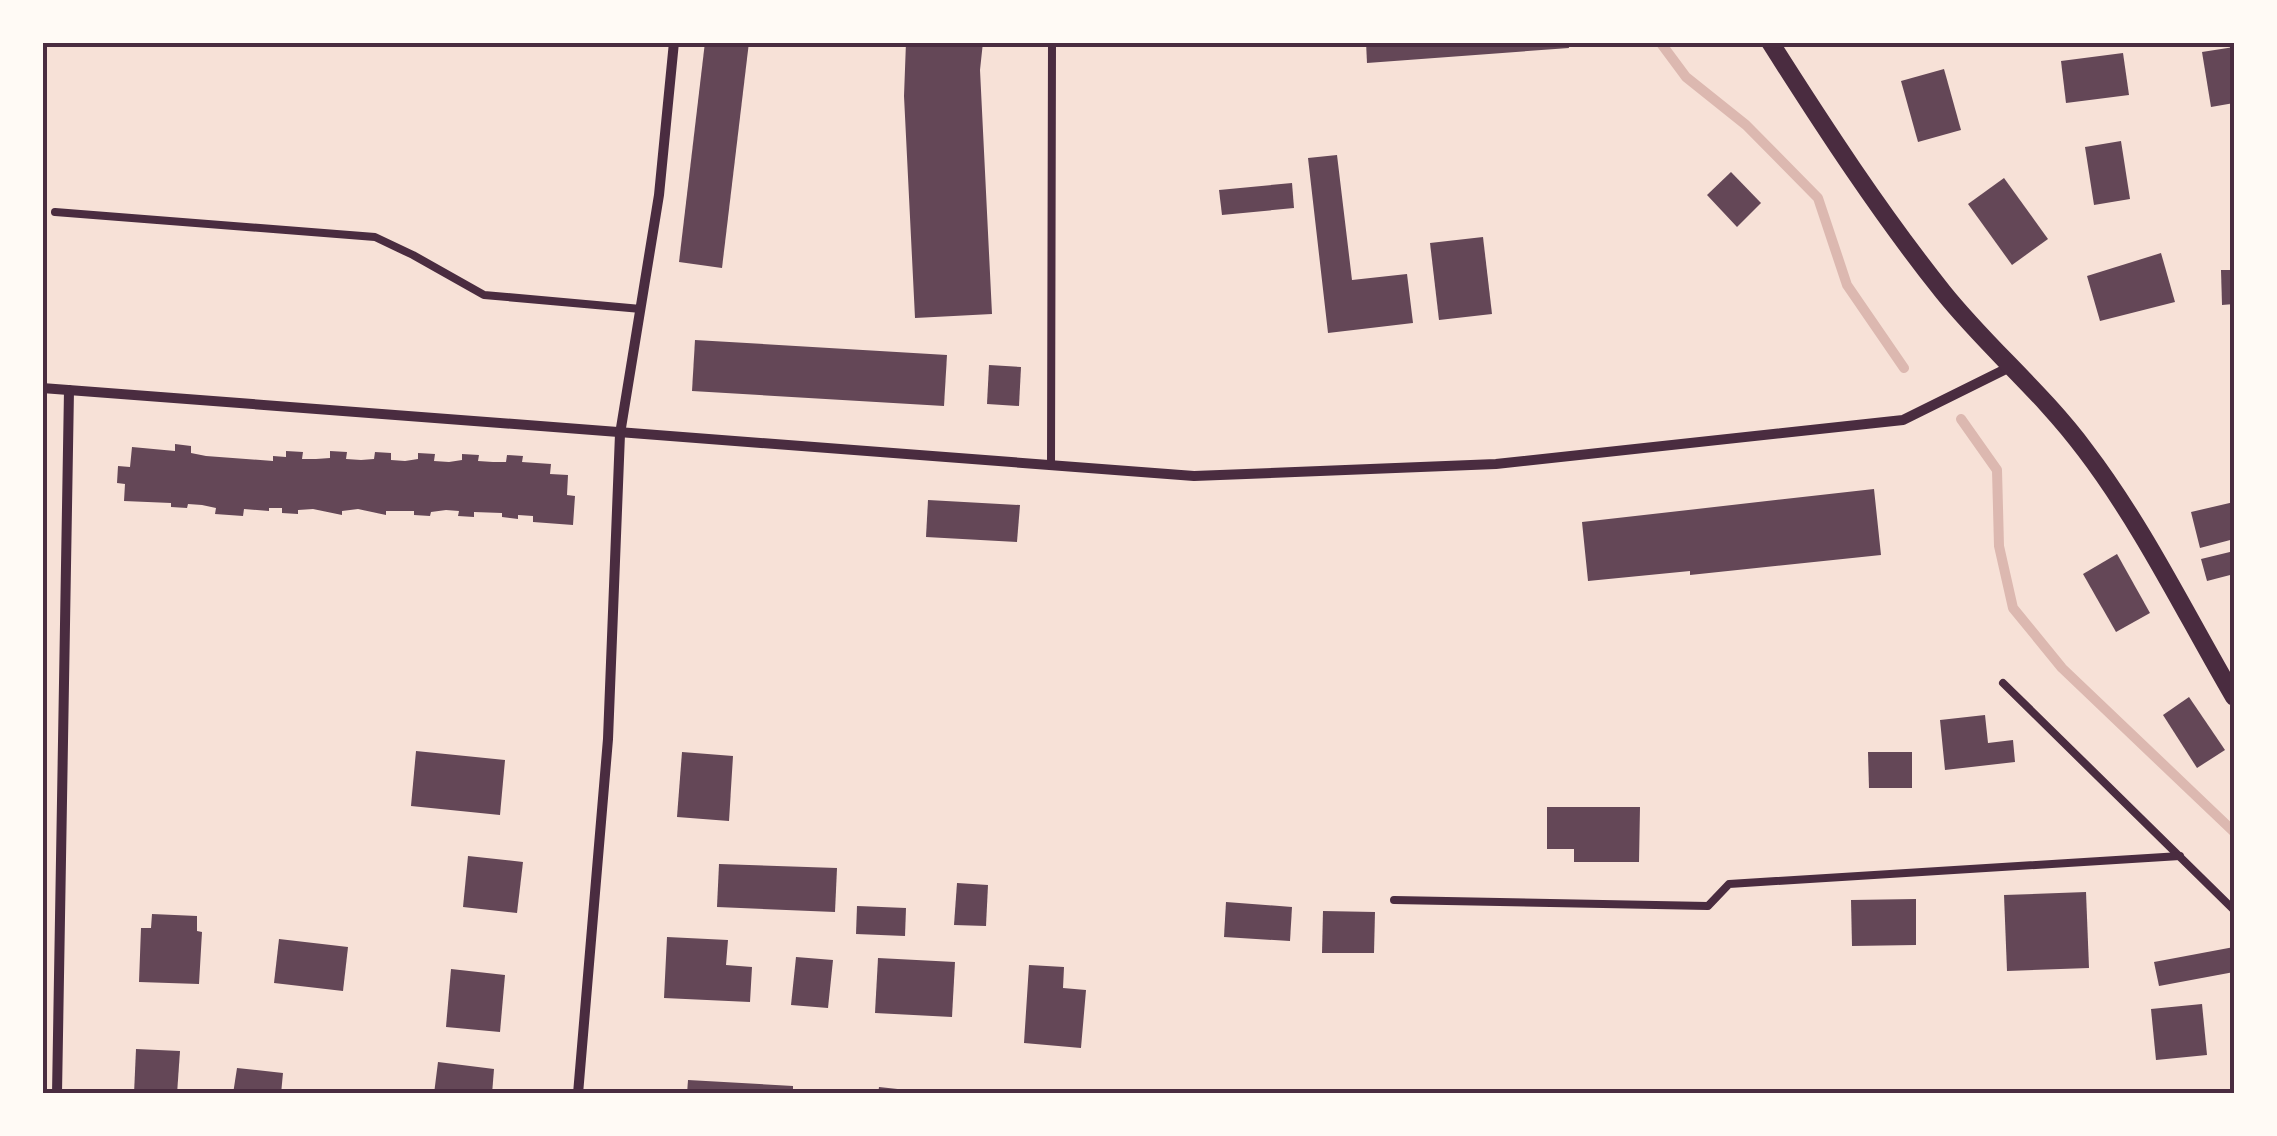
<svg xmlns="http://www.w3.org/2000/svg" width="2277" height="1136" font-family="Raleway,sans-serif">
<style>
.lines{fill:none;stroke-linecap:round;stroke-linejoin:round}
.stream{stroke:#dcb8b0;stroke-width:10}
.building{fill:#644757}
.service{stroke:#4a2c40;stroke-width:8}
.minor{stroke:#4a2c40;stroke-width:10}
.tertiary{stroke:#4a2c40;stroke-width:18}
.neatline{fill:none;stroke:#4a2c40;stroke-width:4}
</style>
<rect width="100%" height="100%" fill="#f7e1d7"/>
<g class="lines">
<g class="stream">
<polyline points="1660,42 1686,77 1746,125 1818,198 1847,285 1904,368"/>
<polyline points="1961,419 1997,470 1999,546 2013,608 2062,668 2234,832"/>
</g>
</g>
<g class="building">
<polygon points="705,42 749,42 722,268 679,262"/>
<polygon points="906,42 983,42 980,70 992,314 915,318 904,96"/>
<polygon points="1366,42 1568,42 1569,48 1367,63"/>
<polygon points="2234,47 2234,103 2211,107 2202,52"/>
<polygon points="2123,53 2129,95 2066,103 2061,61"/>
<polygon points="1944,69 1961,130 1918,142 1901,81"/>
<polygon points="2121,141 2130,199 2094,205 2085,147"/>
<polygon points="1337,155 1352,280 1407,274 1413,323 1328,333 1308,158"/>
<polygon points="1731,172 1761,203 1737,227 1707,195"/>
<polygon points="2004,178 2048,239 2012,265 1968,204"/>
<polygon points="1292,183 1294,208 1222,215 1219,190"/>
<polygon points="1483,237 1492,314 1439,320 1430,243"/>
<polygon points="2161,253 2175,302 2100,321 2087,276"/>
<polygon points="2221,270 2234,270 2234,304 2222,305"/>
<polygon points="695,340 947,355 944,406 692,391"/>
<polygon points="989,365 1021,367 1019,406 987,404"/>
<polygon points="175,444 191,446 191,453 206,456 273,461 273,456 286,457 286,451 303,452 302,459 316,459 330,458 330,451 347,452 346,459 361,460 374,459 375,452 391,453 391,460 405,461 418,459 418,453 435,454 434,461 449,462 462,460 462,454 479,455 478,461 493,462 506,462 507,455 523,456 522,462 551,464 550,474 568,475 567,495 575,496 573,525 533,522 533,516 518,515 518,519 502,517 502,513 474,512 474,517 458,516 459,511 446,510 431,512 430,516 414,515 414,511 386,511 386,515 358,509 342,511 342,515 313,509 298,510 298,514 282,513 282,508 269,508 269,511 244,509 243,516 215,514 216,508 202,505 188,504 187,508 171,507 171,503 124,501 125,484 117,483 118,466 130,467 132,447 175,451"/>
<polygon points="1874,489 1881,555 1690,575 1690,571 1588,581 1582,522"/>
<polygon points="928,500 1020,505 1017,542 926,537"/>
<polygon points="2234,502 2234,539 2200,548 2191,512"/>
<polygon points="2234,551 2234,574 2207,581 2201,559"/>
<polygon points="2117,554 2150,613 2116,632 2083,574"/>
<polygon points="2189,697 2225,750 2197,768 2163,715"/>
<polygon points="1985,715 1988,743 2013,740 2015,762 1945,770 1940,720"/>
<polygon points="416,751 505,760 500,815 411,806"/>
<polygon points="682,752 733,756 729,821 677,817"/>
<polygon points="1868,752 1912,752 1912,788 1869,788"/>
<polygon points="1547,807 1640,807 1639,862 1574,862 1574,849 1547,849"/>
<polygon points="468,856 523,862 517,913 463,907"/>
<polygon points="719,864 837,868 835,912 717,907"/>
<polygon points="957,883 988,885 986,926 954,925"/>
<polygon points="2086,892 2089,968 2007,971 2004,895"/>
<polygon points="1916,899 1916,945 1852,946 1851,900"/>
<polygon points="1226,902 1292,907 1290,941 1224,937"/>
<polygon points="857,906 906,908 905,936 856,934"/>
<polygon points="1323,911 1375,912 1374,953 1322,953"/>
<polygon points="152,914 197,916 197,931 202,932 199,984 139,982 141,928 151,928"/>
<polygon points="667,937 728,940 726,965 752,967 750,1002 664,998"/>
<polygon points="279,939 348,947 343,991 274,983"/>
<polygon points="2234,947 2234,972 2159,986 2154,962"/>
<polygon points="796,957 833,960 828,1008 791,1005"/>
<polygon points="878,958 955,962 952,1017 875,1013"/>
<polygon points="1029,965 1064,967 1063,988 1086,990 1081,1048 1024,1043"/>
<polygon points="451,969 505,975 500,1032 446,1027"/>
<polygon points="2202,1004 2207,1055 2156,1060 2151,1009"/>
<polygon points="136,1049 180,1051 177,1094 134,1094"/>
<polygon points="438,1062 494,1069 492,1094 434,1094"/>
<polygon points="237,1068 283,1073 281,1094 233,1094"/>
<polygon points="688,1080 793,1086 793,1094 687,1094"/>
<polygon points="879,1087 916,1091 916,1094 878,1094"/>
</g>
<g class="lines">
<g class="service">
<polyline points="55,212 375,237 413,255 484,295 641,309"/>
<polyline points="1051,466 1052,42"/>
<polyline points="2003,683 2234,910"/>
<polyline points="1394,900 1708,906 1729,884 2180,856"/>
</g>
<g class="minor">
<polyline points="42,388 1194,476 1496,464 1903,420 2012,366"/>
<polyline points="57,1094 69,390"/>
<polyline points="578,1094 608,739 620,434 659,195 674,42"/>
</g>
<path class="tertiary" d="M 1770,42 C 1824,127 1880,213 1943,292 C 1987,347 2043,393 2085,450 C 2143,526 2186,615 2234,697"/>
</g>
<rect width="2277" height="1136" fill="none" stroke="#fffaf5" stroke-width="90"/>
<rect x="45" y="45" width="2187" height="1046" class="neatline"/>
</svg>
